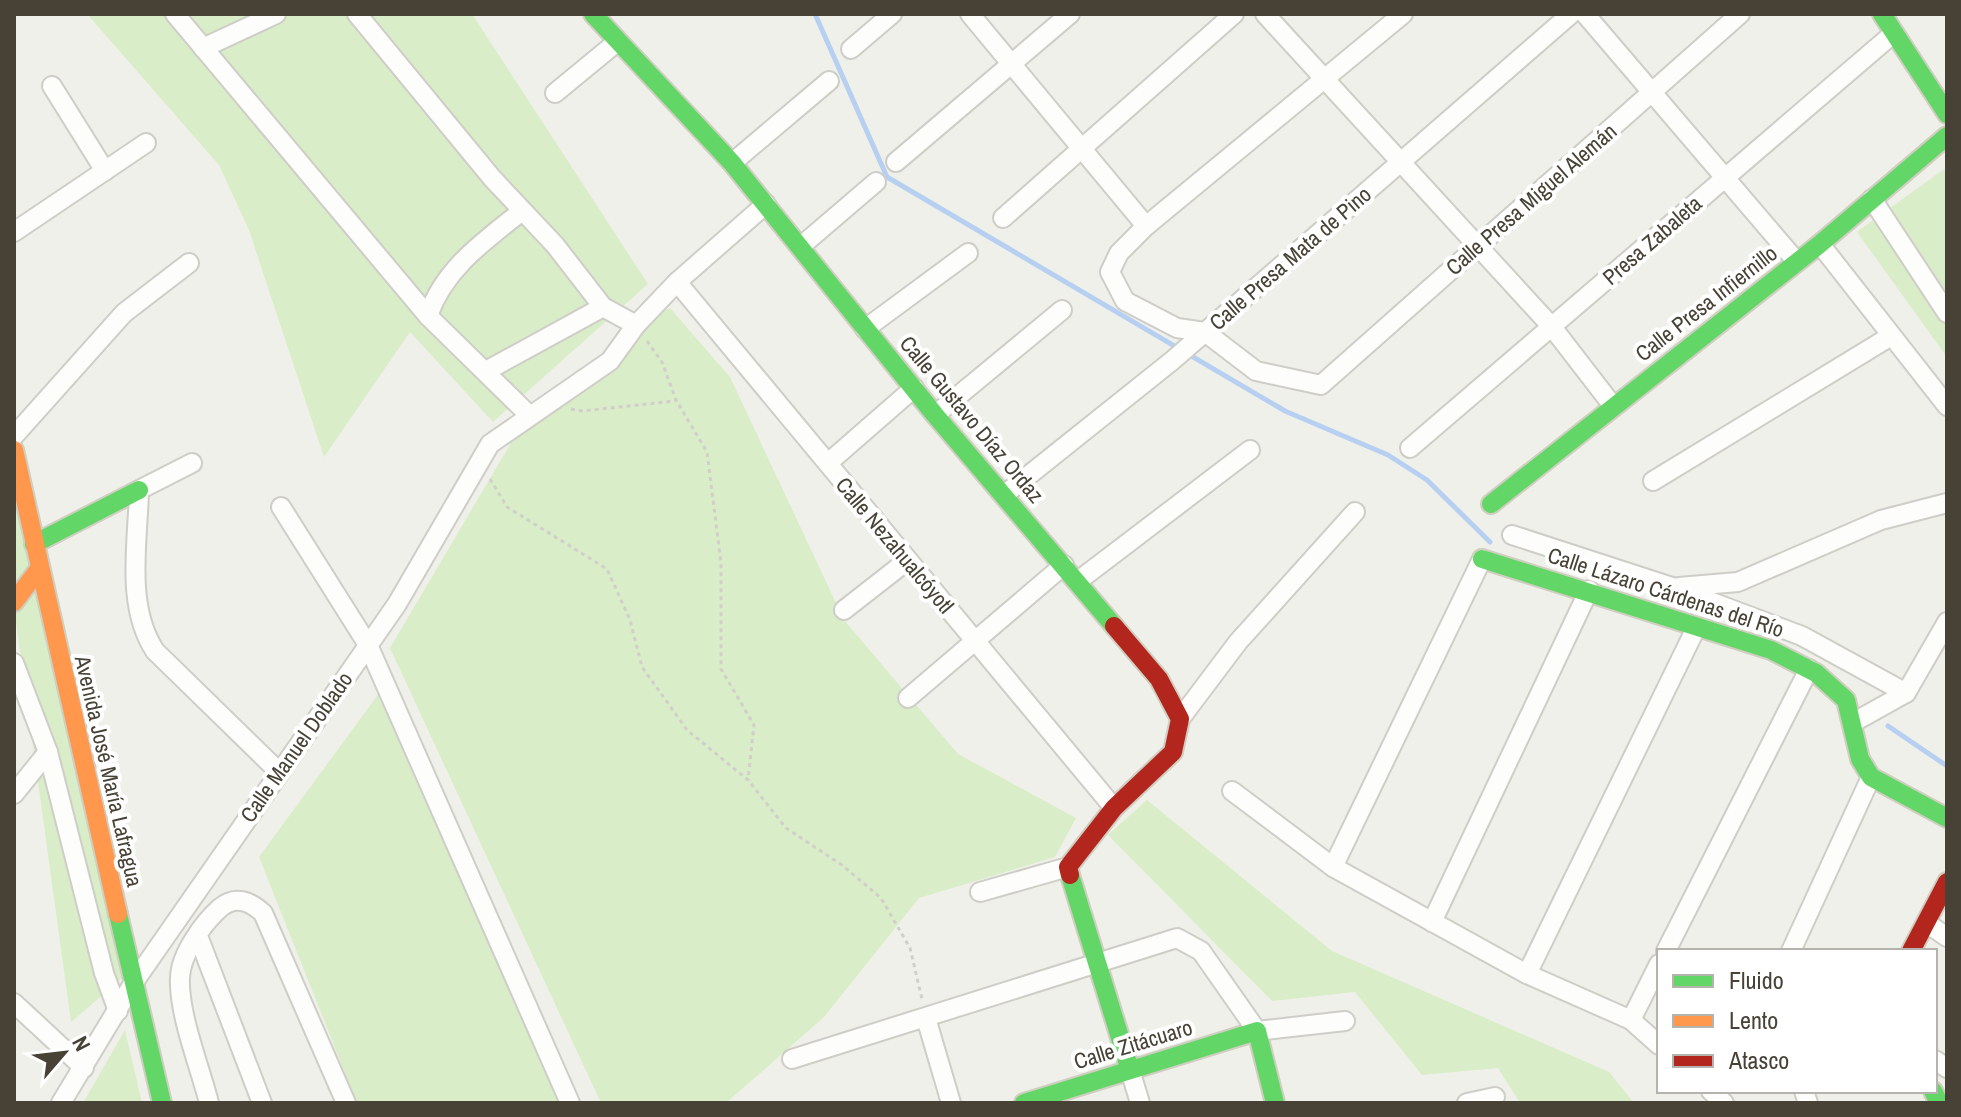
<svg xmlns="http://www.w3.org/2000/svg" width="1961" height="1117" font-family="'Archivo Narrow',sans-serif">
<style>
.green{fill:#d8edc8}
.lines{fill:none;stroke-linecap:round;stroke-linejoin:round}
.stream{stroke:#b7d0f1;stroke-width:5}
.street-casing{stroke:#cecdc7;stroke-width:22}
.fast-casing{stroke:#d0cec0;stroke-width:22}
.slow-casing{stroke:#d0cec0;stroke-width:22}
.jam-casing{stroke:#d0cec0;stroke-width:22}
.path{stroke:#d1cfca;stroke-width:3;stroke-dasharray:4 4;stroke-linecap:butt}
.street{stroke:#fdfdfc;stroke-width:18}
.fast{stroke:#63d668;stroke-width:18}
.slow{stroke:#ff974d;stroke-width:18}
.jam{stroke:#b3261e;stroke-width:18}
.labels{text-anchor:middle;stroke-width:8;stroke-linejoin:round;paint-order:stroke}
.street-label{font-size:22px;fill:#474235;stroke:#fff}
</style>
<rect width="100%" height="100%" fill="#f0f0ea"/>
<g class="green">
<polygon points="87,14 472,14 648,284 493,422 410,332 324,457 249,230 219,165"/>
<polygon points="1947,167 1947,357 1857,232"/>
<polygon points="670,308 730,377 844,620 958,754 1076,818 1055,857 919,898 824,1017 726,1103 601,1103 390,648 515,436 636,325"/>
<polygon points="14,481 127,974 71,1022 14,607"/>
<polygon points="380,692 562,1103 357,1103 259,857"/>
<polygon points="1147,800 1332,951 1609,1072 1634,1103 1520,1103 1498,1068 1422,1075 1355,992 1272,1001 1108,835"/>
<polygon points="125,1030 142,1103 83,1103"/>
</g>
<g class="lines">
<g class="stream">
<polyline points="815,14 887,177 1285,411 1388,455 1427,480 1490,542"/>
<polyline points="1888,726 1947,766"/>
</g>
<defs>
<g id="street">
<polyline points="175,14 428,316 528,414"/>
<polyline points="357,14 492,178 555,245 603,307 636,325"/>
<polyline points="970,14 1146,226"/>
<polyline points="1265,14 1552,327 1613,406"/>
<polyline points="1403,14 1146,226 1119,253 1110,272 1125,301 1177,328 1205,332 1256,371 1321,385 1740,14"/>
<polyline points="1585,14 1797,262"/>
<polyline points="203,48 276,14"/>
<polyline points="851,49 892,14"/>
<polyline points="52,86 105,171"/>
<polyline points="555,93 617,42"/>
<polyline points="896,162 1070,14"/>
<polyline points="732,163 829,81"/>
<polyline points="1872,199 1947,313"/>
<polyline points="1003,218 1234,14"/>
<polyline points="14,232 146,143"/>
<polyline points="1820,244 1947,406"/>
<polyline points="800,247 876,182"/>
<polyline points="677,282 1114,808"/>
<path d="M 428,316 C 444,269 484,241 522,211"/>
<polyline points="865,329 968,253"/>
<polyline points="486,371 603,307"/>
<polyline points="935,415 1062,310"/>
<polyline points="14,436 124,313 189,263"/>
<polyline points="1410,448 1894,33"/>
<path d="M 192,463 L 139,490 C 138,542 125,605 155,651 L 278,771"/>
<polyline points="828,463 914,388"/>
<polyline points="1653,481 1891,336"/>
<polyline points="1004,495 1173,360 1571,14"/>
<polyline points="281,507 368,645 570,1103"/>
<polyline points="1512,535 1672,587 1802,636 1906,693"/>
<polyline points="1078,581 1250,450"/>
<polyline points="1679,587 1738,582 1881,520 1947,503"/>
<polyline points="844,610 908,560"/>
<polyline points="14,663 48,752 104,973 118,1011"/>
<polyline points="1906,693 1947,622"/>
<polyline points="908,698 1064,565"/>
<polyline points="1180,719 1238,642 1355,512"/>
<polyline points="1854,722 1906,693"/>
<polyline points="1232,791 1333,867 1527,974 1631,1020 1659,1045"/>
<polyline points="14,794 48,752"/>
<polyline points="1333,867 1482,559"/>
<polyline points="980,892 1068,867"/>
<polyline points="1432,922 1589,590"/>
<polyline points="1928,924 1947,937"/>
<polyline points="198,936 262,1103"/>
<polyline points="1666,951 1809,669"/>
<polyline points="1791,951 1871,777"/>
<polyline points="1527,974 1696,628"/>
<polyline points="14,1003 84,1068"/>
<polyline points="926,1018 951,1103"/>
<polyline points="1631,1020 1659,964"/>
<polyline points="792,1059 1177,938 1201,951 1257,1031 1345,1021"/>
<polyline points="1935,1060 1947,1068"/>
<polyline points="1130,1070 1140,1103"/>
<polyline points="1711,1091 1724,1103"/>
<polyline points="1804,1091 1808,1103"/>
<polyline points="61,1103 134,982 397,604 490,444 610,361 636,325 677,282 766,204"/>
<path d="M 209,1103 C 200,1067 178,1013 180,977 C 181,954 203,923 220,908 C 235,895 250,901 263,913 L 346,1103"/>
<polyline points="1467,1103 1495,1097"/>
</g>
<g id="fast">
<polyline points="593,14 732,163 935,415 1114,626"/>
<polyline points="1882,14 1947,114"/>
<polyline points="1491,504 1820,244 1947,136"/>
<polyline points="34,544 139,490"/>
<polyline points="1482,559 1771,650 1816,673 1846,700 1860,759 1871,777 1947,818"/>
<polyline points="1070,875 1130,1070"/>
<polyline points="118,914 162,1103"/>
<polyline points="1933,1091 1939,1103"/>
<polyline points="1024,1103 1257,1031 1275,1103"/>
</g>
<g id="slow">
<polyline points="14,450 118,914"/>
<polyline points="14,602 39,569"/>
</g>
<g id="jam">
<polyline points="1070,875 1068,867 1114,808 1173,752 1180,719 1159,679 1114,626"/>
<polyline points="1911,951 1947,882"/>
</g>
</defs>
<use href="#street" class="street-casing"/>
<use href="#fast" class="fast-casing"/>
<use href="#slow" class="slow-casing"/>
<use href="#jam" class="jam-casing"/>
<g class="path">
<polyline points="647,341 662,362 676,400 707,452 721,563 721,669 754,725 748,780"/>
<polyline points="571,409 582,411 675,401"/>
<polyline points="490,479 507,507 607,569 630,620 642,667 687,730 748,780 786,828 842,865 881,898 910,948 922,999"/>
</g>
<use href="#street" class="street"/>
<use href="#fast" class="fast"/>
<use href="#slow" class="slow"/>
<use href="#jam" class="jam"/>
</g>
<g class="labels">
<g class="street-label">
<text transform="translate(1531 199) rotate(-41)" y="8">Calle Presa Miguel Alemán</text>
<text transform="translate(1652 240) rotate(-41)" y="8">Presa Zabaleta</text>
<text transform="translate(1290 258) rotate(-41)" y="8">Calle Presa Mata de Pino</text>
<text transform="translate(1706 303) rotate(-38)" y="8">Calle Presa Infiernillo</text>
<text transform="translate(972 419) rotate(50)" y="8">Calle Gustavo Díaz Ordaz</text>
<text transform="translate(895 545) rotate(50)" y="8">Calle Nezahualcóyotl</text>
<text transform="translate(1666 592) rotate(18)" y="8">Calle Lázaro Cárdenas del Río</text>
<text transform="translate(296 747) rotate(-55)" y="8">Calle Manuel Doblado</text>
<text transform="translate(109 771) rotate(77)" y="8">Avenida José María Lafragua</text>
<text transform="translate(1133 1044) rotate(-17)" y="8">Calle Zitácuaro</text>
</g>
</g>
<rect width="1961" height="1117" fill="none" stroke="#474235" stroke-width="32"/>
<rect x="1657" y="949" width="280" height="144" fill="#ffffff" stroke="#b5b3ae" stroke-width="2"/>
<rect x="1673" y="975" width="40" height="12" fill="#63d668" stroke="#b5b3ae" stroke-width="2"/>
<text x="1729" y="989" font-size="24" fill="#474235">Fluido</text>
<rect x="1673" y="1015" width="40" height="12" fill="#ff974d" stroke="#b5b3ae" stroke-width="2"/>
<text x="1729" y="1029" font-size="24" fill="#474235">Lento</text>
<rect x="1673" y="1055" width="40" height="12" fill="#b3261e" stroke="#b5b3ae" stroke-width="2"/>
<text x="1729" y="1069" font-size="24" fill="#474235">Atasco</text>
<g transform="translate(64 1053) rotate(62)" stroke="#ffffff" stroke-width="6" paint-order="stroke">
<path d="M0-6L14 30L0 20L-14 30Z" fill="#474235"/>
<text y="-12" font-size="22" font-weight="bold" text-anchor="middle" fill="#474235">N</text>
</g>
</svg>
